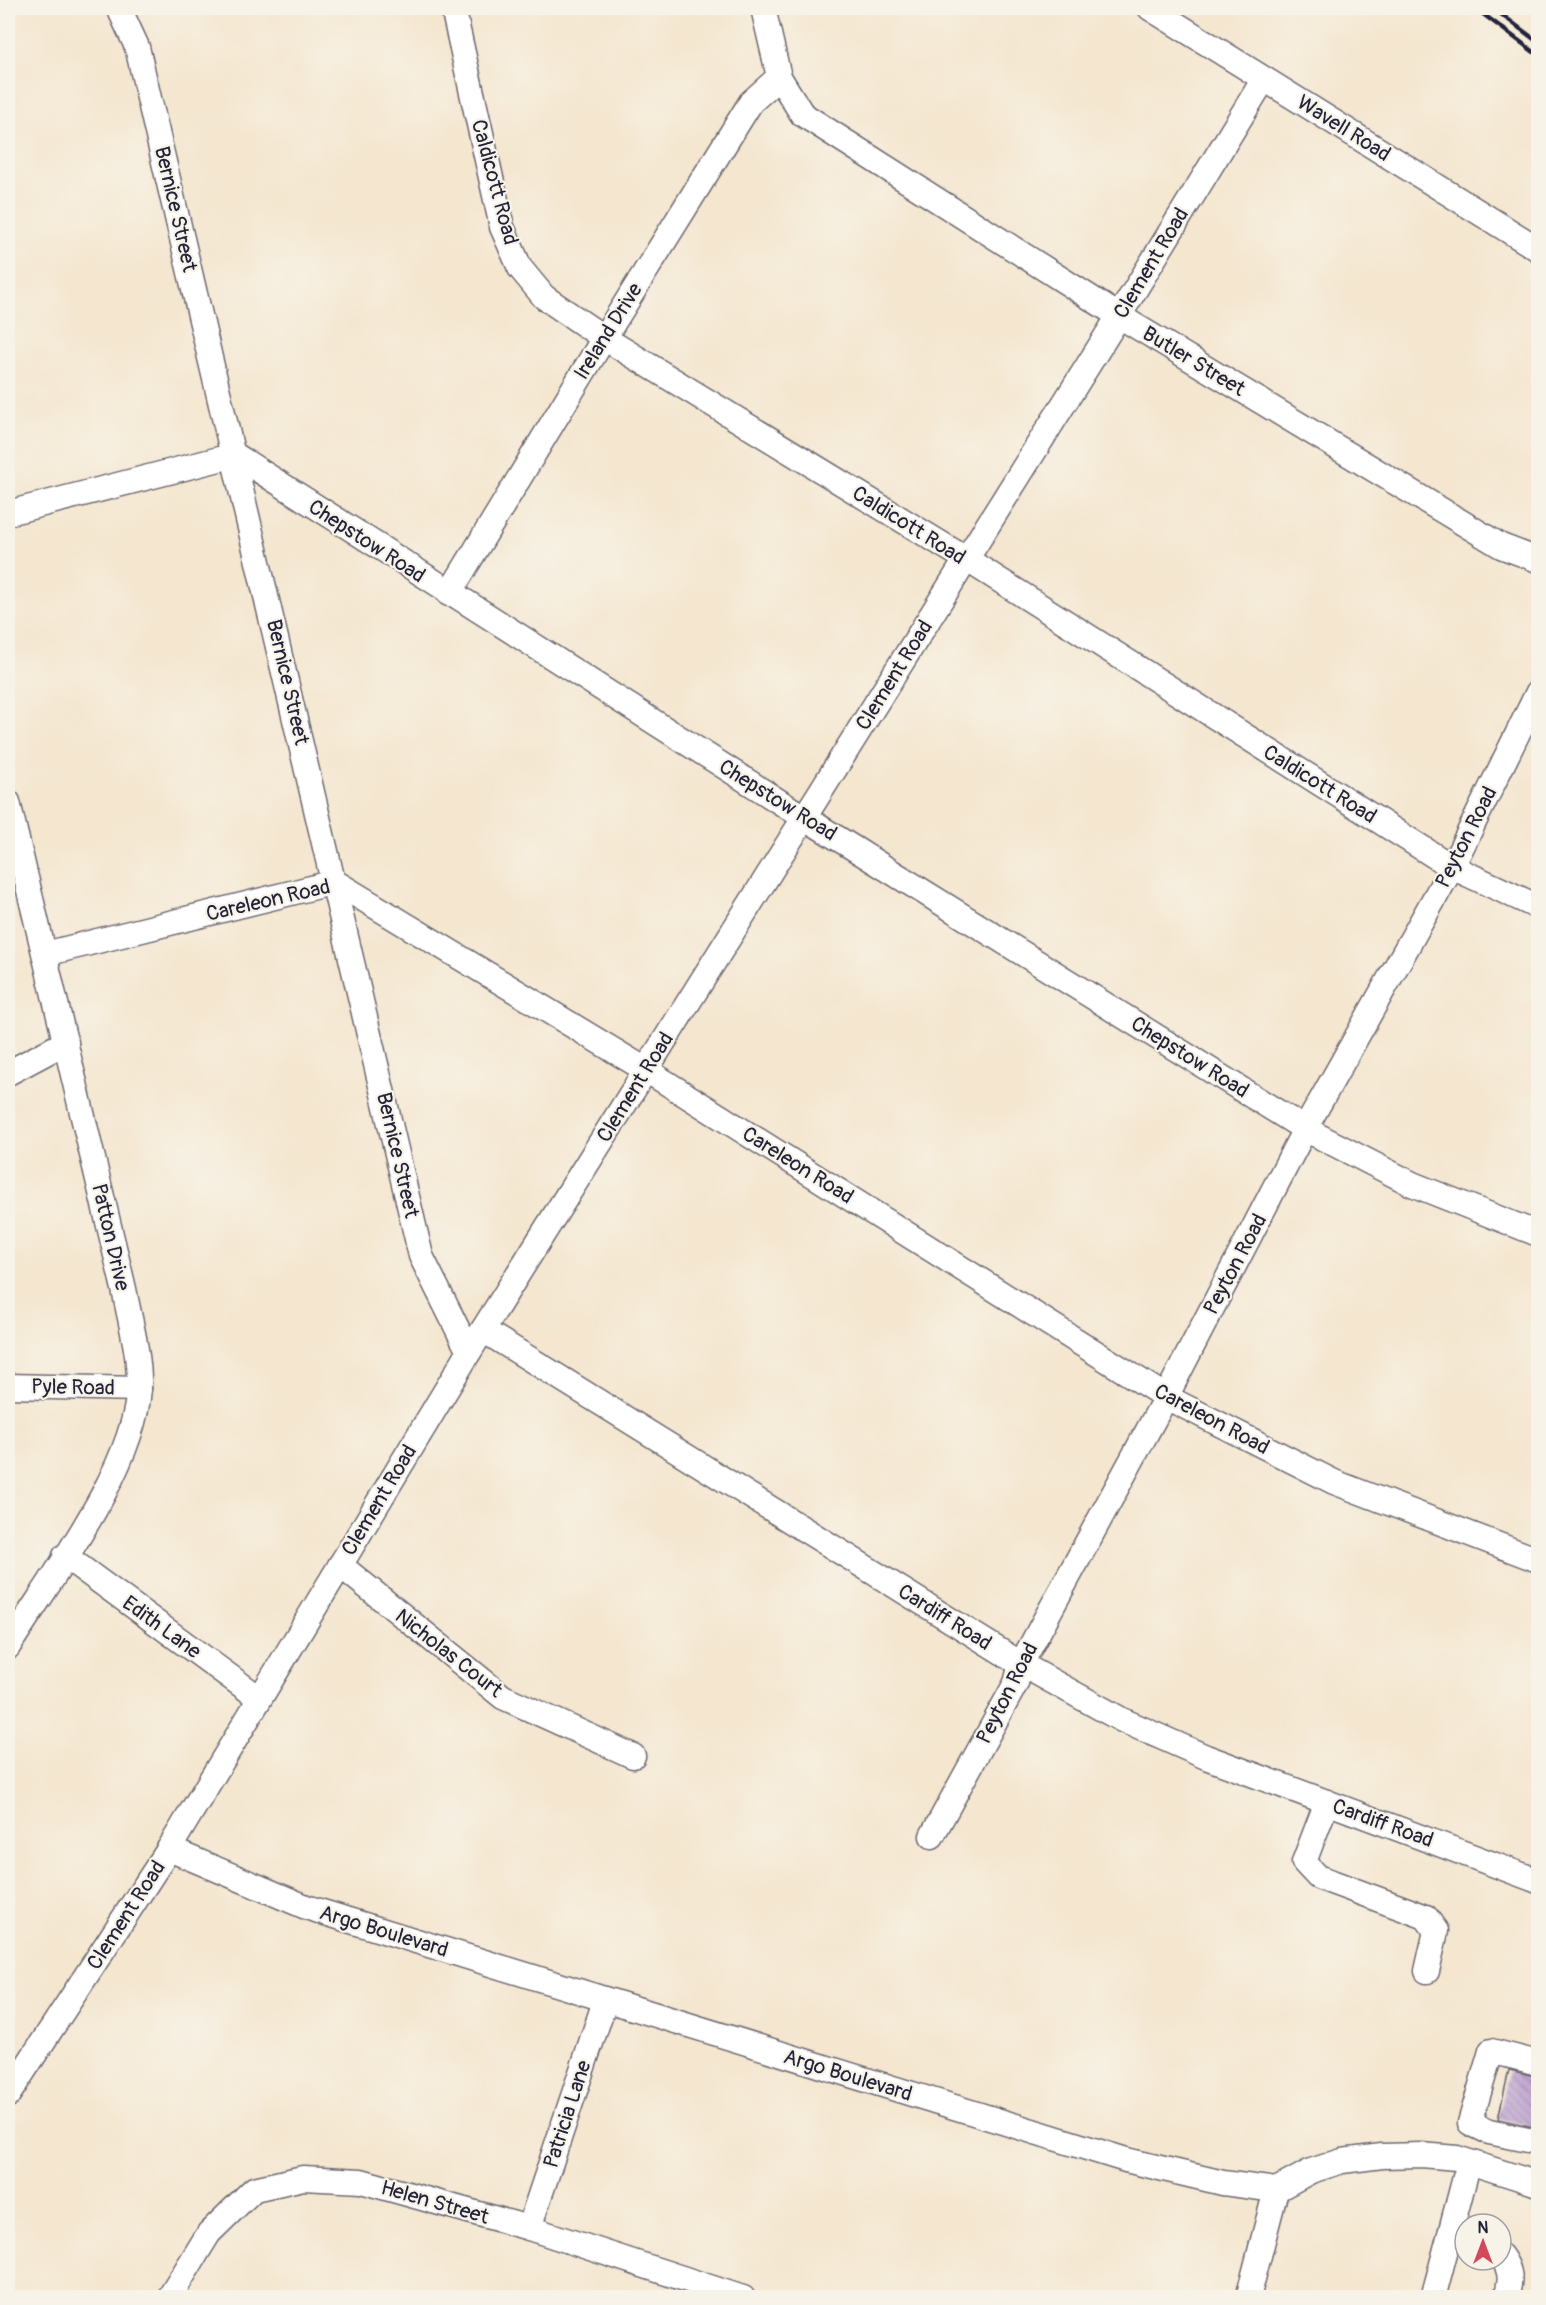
<svg xmlns="http://www.w3.org/2000/svg" width="1546" height="2305" font-family="Pangolin,sans-serif">
<style>
.building{fill:url(#building-back-hatch)}
.lines{fill:none;stroke-linecap:round;stroke-linejoin:round}
.minor-casing{stroke:#6c676f;stroke-width:27}
.minor{stroke:#fff;stroke-width:24}
.rail{stroke:#22223b;stroke-width:4.5}
.labels{text-anchor:middle;stroke-width:4.5;stroke-linejoin:round;paint-order:stroke}
.street-label{font-size:21px;fill:#22223b;stroke:#f7f3e8}
</style>
<defs>
<pattern id="building-back-hatch" width="6" height="6" patternUnits="userSpaceOnUse" patternTransform="scale(1.5)"><rect width="6" height="6" fill="#bba1d0"/><path d="M-1 5l2 2M0 0l6 6M5-1l2 2" fill="none" stroke="#9883aa"/></pattern>
</defs>
<rect width="100%" height="100%" fill="#f7f3e8"/>
<filter id="ink" filterUnits="userSpaceOnUse"><feTurbulence type="fractalNoise" baseFrequency=".0167" numOctaves="2"/><feDisplacementMap in="SourceGraphic" scale="12" xChannelSelector="R" yChannelSelector="G"/><feConvolveMatrix kernelMatrix="1 2 1 2 8 2 1 2 1" color-interpolation-filters="sRGB"/></filter>
<filter id="wash" filterUnits="userSpaceOnUse"><feTurbulence type="fractalNoise" baseFrequency=".008" numOctaves="4" result="noise"/><feDisplacementMap in="SourceGraphic" scale="24" xChannelSelector="R" yChannelSelector="G"/><feGaussianBlur stdDeviation="1.35" result="paint"/><feColorMatrix in="noise" values="0 0 0 0 0 0 0 0 0 0 0 0 0 0 0 0 0 1.4 0 .05"/><feComposite in="paint" operator="in"/></filter>
<g filter="url(#wash)">
<rect width="100%" height="100%" fill="#f4e6cf"/>
<g id="blocks">
<polygon class="building" points="1509,2070 1539,2077 1539,2128 1498,2119"/>
</g>
</g>
<g filter="url(#ink)">
<use href="#blocks" fill-opacity="0" stroke="#6c676f" stroke-width="1.5"/>
<g class="lines">
<defs>
<g id="minor">
<polyline points="119,8 137,47 421,1256 469,1352"/>
<polyline points="453,8 502,227 520,268 544,297 604,338 966,559 1452,867 1538,907"/>
<polyline points="763,8 779,77 802,114 1119,316 1501,546 1538,560"/>
<polyline points="1150,8 1538,249"/>
<polyline points="8,513 235,455 805,818 1305,1129 1412,1184 1538,1234"/>
<polyline points="449,594 604,338 751,102 779,77"/>
<path d="M 8,802 L 124,1289 C 130,1321 140,1355 139,1388 C 134,1470 51,1577 8,1647"/>
<polyline points="45,954 335,882 646,1070 1166,1397 1334,1482 1538,1560"/>
<polyline points="8,1073 66,1042"/>
<polyline points="483,1330 1021,1664 1122,1720 1206,1757 1538,1881"/>
<polyline points="8,1386 139,1389"/>
<polyline points="65,1556 259,1698"/>
<polyline points="340,1565 503,1697 633,1756"/>
<polyline points="1327,1802 1304,1862 1318,1877 1426,1917 1436,1931 1427,1971"/>
<polyline points="932,1836 1016,1683 1021,1664 1166,1397 1305,1129 1452,867 1538,692"/>
<polyline points="169,1849 306,1907 1126,2160 1223,2183 1276,2190 1311,2171 1342,2161 1382,2156 1421,2155 1457,2158 1538,2184"/>
<polyline points="1538,2063 1491,2051 1470,2123 1489,2132 1538,2142"/>
<polyline points="8,2095 169,1849 469,1352 1119,316 1264,79"/>
<polyline points="529,2228 605,2001"/>
<path d="M 1501,2256 C 1512,2271 1511,2280 1506,2298"/>
<polyline points="169,2298 209,2233 254,2189 303,2178 361,2181 529,2228 743,2298"/>
<polyline points="1248,2298 1276,2190"/>
<polyline points="1433,2298 1469,2162"/>
</g>
</defs>
<use href="#minor" class="minor-casing"/>
<use href="#minor" class="minor"/>
<g class="rail">
<polyline points="1475,8 1538,55"/>
<polyline points="1493,8 1538,42"/>
</g>
</g>
</g>
<g class="labels">
<g class="street-label">
<text transform="translate(1344 128) rotate(32)" y="7">Wavell Road</text>
<text transform="translate(495 182) rotate(75)" y="7">Caldicott Road</text>
<text transform="translate(176 209) rotate(77)" y="7">Bernice Street</text>
<text transform="translate(1151 263) rotate(-59)" y="7">Clement Road</text>
<text transform="translate(608 331) rotate(-58)" y="7">Ireland Drive</text>
<text transform="translate(1194 361) rotate(31)" y="7">Butler Street</text>
<text transform="translate(909 525) rotate(32)" y="7">Caldicott Road</text>
<text transform="translate(367 541) rotate(33)" y="7">Chepstow Road</text>
<text transform="translate(894 675) rotate(-58)" y="7">Clement Road</text>
<text transform="translate(288 682) rotate(77)" y="7">Bernice Street</text>
<text transform="translate(1320 784) rotate(32)" y="7">Caldicott Road</text>
<text transform="translate(778 800) rotate(32)" y="7">Chepstow Road</text>
<text transform="translate(1466 837) rotate(-63)" y="7">Peyton Road</text>
<text transform="translate(268 900) rotate(-13)" y="7">Careleon Road</text>
<text transform="translate(1190 1057) rotate(32)" y="7">Chepstow Road</text>
<text transform="translate(635 1087) rotate(-58)" y="7">Clement Road</text>
<text transform="translate(398 1155) rotate(77)" y="7">Bernice Street</text>
<text transform="translate(798 1165) rotate(32)" y="7">Careleon Road</text>
<text transform="translate(111 1237) rotate(77)" y="7">Patton Drive</text>
<text transform="translate(1235 1264) rotate(-62)" y="7">Peyton Road</text>
<text transform="translate(73 1387) rotate(1)" y="7">Pyle Road</text>
<text transform="translate(1212 1419) rotate(28)" y="7">Careleon Road</text>
<text transform="translate(379 1500) rotate(-59)" y="7">Clement Road</text>
<text transform="translate(945 1617) rotate(32)" y="7">Cardiff Road</text>
<text transform="translate(162 1627) rotate(36)" y="7">Edith Lane</text>
<text transform="translate(449 1653) rotate(38)" y="7">Nicholas Court</text>
<text transform="translate(1007 1693) rotate(-63)" y="7">Peyton Road</text>
<text transform="translate(1383 1823) rotate(20)" y="7">Cardiff Road</text>
<text transform="translate(126 1915) rotate(-57)" y="7">Clement Road</text>
<text transform="translate(384 1931) rotate(17)" y="7">Argo Boulevard</text>
<text transform="translate(848 2075) rotate(17)" y="7">Argo Boulevard</text>
<text transform="translate(567 2114) rotate(-72)" y="7">Patricia Lane</text>
<text transform="translate(435 2202) rotate(16)" y="7">Helen Street</text>
</g>
</g>
<rect width="1546" height="2305" fill="none" stroke="#f7f3e8" stroke-width="30"/>
<g transform="translate(1483 2242)"><circle r="28" fill="#f7f3e8" stroke="#a29fa3" stroke-width="1.5"/>
<path d="M0-4.5L10 22L0 15L-10 22Z" fill="#d1495b"/>
<text y="-9" font-size="16" font-weight="bold" text-anchor="middle" fill="#22223b">N</text>
</g>
</svg>
